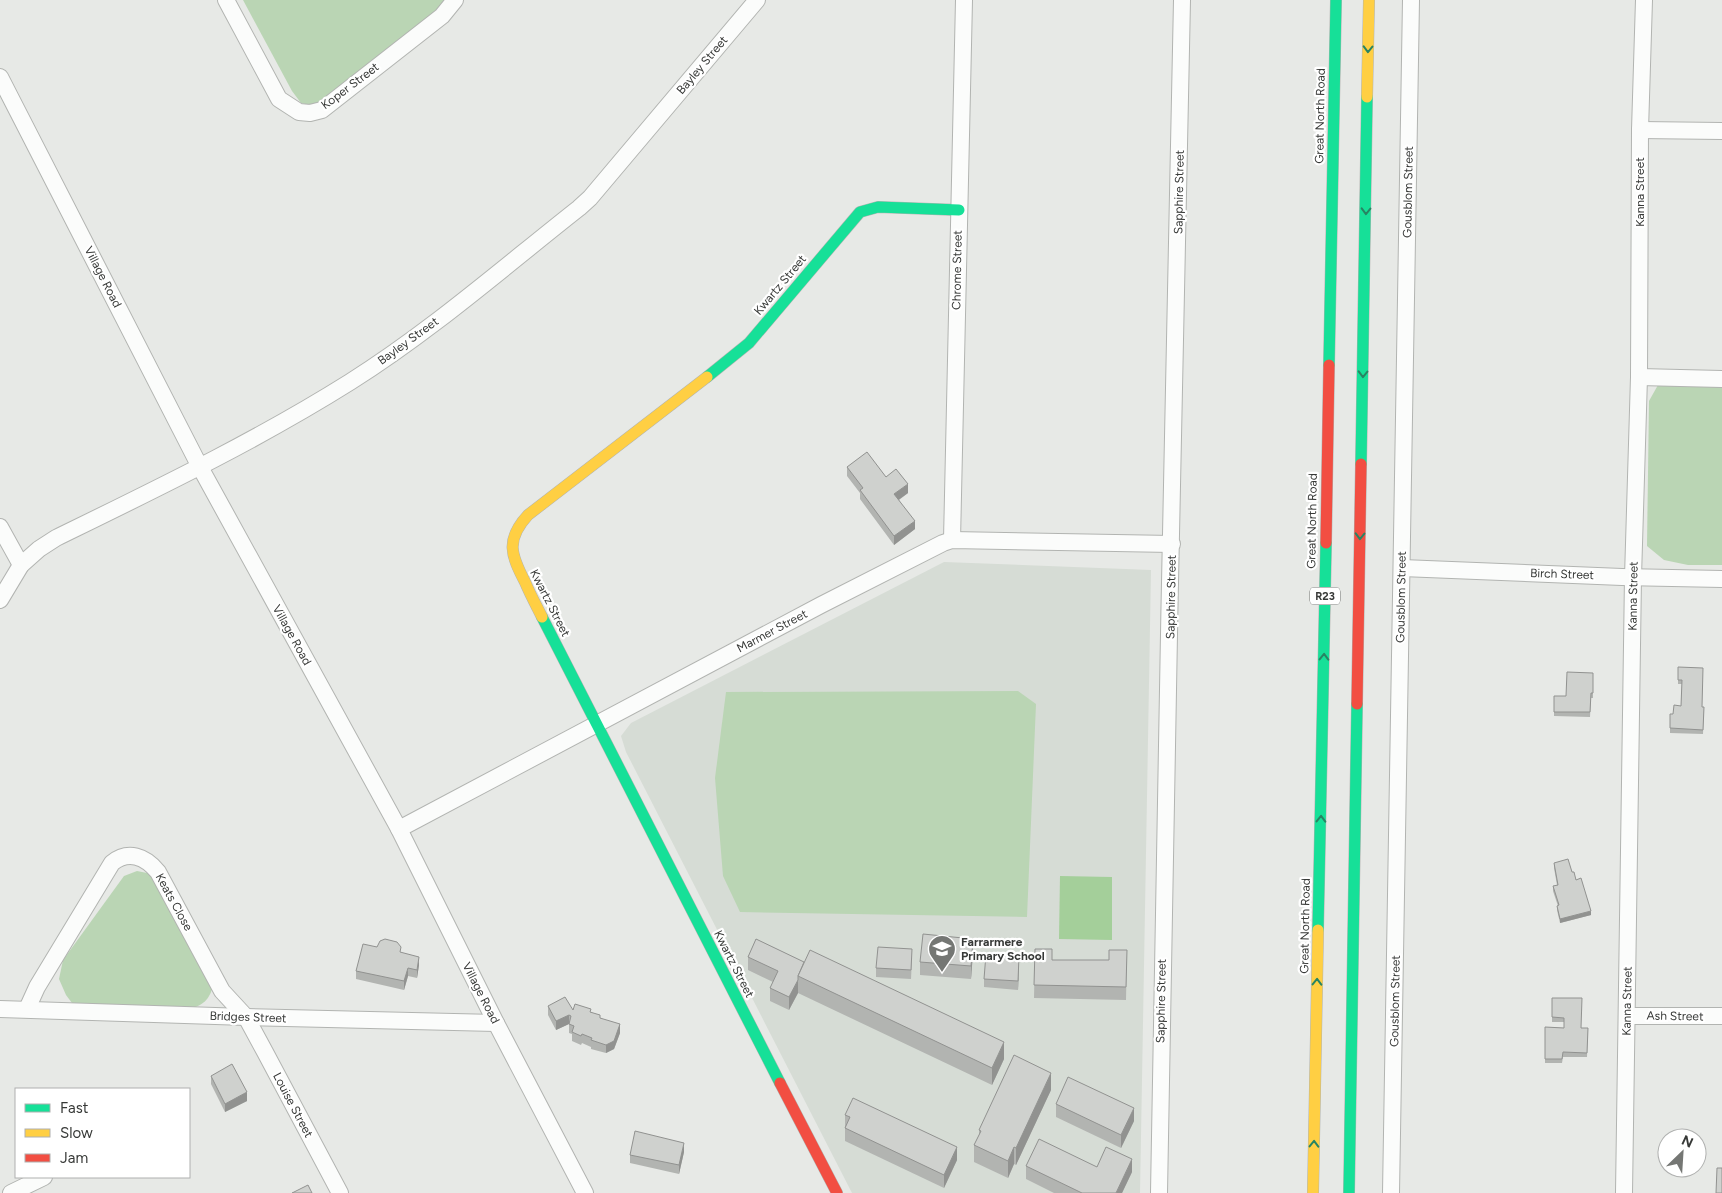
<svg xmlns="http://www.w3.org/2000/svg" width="1722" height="1193" font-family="Figtree,sans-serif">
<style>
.built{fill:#d6dcd5}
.green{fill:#bad5b4}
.water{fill:#a4cf9a}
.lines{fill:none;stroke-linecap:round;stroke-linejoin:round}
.street-casing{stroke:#b2b4b1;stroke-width:18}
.fast-casing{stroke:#b2b4b1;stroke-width:12}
.slow-casing{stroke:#b2b4b1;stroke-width:12}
.jam-casing{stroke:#b2b4b1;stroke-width:12}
.street{stroke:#fbfcfb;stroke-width:16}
.fast{stroke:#16e098;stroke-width:11}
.slow{stroke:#ffcf43;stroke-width:11}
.jam{stroke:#f24e42;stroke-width:11}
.wall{fill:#b2b4b1}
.shaded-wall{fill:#919290}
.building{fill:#cfd1ce;stroke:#919290}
.oneway{stroke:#288463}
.labels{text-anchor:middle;stroke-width:4.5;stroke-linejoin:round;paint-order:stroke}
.shield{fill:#fff;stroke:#737473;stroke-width:1}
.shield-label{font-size:11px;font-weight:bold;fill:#373937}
.street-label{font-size:12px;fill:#373937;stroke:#fff}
.poi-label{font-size:12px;font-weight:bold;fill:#373937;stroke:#fff;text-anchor:start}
</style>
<rect width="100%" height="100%" fill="#e7e9e6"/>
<polygon class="built" points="944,562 1151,570 1140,1193 852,1193 626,752 621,736 631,723"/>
<g class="green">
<polygon points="243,0 445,0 437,11 318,107 301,103 292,91"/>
<polygon points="1722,382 1722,565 1688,565 1664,560 1647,546 1649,401 1658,385"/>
<polygon points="1018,691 1036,704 1027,917 740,912 723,876 715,778 726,692"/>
<path d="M 137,871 L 152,874 L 214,981 C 211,996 207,1003 193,1008 L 81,1005 L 72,1003 L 66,995 L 59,979 L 63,960 L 124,876 Z"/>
</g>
<polygon class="water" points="1060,876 1112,877 1112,940 1059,939"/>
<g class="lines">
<defs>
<g id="street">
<polyline points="226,0 279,99 299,112 310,113 322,110 442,16 455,0"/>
<polyline points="0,77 200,467 399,829 496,1023 585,1193"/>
<polyline points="1640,130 1722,131"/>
<polyline points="1639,377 1722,379"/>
<polyline points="0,527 21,565"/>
<polyline points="952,540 964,0"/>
<polyline points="1402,568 1622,577 1722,579"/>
<path d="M 0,600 L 21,565 L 39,549 L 56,538 C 156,489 256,441 350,382 C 431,331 504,267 579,208 L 590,198 L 757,0"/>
<polyline points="399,829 821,605 943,543 952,540 1172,544"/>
<polyline points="0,1009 246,1017 496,1023"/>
<path d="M 27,1009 L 37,987 L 112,863 C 128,850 145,856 158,872 L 222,991 L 246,1017 L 265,1052 L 340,1193"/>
<polyline points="1627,1016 1722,1016"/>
<polyline points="11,1193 44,1177"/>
<path d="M 1159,1193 C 1163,795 1176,398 1182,0"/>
<polyline points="1391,1193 1411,0"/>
<polyline points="1624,1193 1633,577 1639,377 1640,130 1644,0"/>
</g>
<g id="fast">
<polyline points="1329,365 1336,0"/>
<polyline points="707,377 749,343 860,212 878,207 959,210"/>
<polyline points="1361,464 1367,97"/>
<polyline points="542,617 780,1083"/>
<polyline points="1318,930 1326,543"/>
<polyline points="1349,1193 1357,704"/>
</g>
<g id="slow">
<polyline points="1367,97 1369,0"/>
<path d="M 542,617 C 536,605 530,594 525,582 C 511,555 505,540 528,515 L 707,377"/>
<polyline points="1313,1193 1318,930"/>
</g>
<g id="jam">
<polyline points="1326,543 1329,365"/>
<polyline points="1357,704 1361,464"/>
<polyline points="780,1083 837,1193"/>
</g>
</defs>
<use href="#street" class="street-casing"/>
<use href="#fast" class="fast-casing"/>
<use href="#slow" class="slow-casing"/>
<use href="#jam" class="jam-casing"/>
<use href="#street" class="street"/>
<use href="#fast" class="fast"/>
<use href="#slow" class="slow"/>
<use href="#jam" class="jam"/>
</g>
<g class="wall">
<polygon points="847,467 886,477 908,493 899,500 915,529 894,545 860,499 860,493 847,476"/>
<polygon points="1678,667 1702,707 1704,707 1703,734 1670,733 1670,714 1673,714 1681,706 1682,684 1678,684"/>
<polygon points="1593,673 1593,698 1591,698 1590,717 1554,716 1554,696 1566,696"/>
<polygon points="1554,863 1572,872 1576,880 1591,915 1560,923 1557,910 1557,906 1558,906 1553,891 1553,886 1557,885 1554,868"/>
<polygon points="756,939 1004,1059 992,1085 798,993 789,1010 770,1001 770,988 773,982 748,970 748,957"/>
<polygon points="1035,949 1052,960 1109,960 1127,950 1126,1000 1034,998"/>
<polygon points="973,952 971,979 920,975 920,962"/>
<polygon points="401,953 419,965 417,978 408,976 404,990 356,979 356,971"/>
<polygon points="912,958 911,979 876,977 876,968"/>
<polygon points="1019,965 1018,990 984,987 984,979"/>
<polygon points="1552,998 1581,1028 1588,1028 1587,1057 1563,1057 1562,1063 1545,1063 1545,1027 1564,1028 1564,1022 1552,1022"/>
<polygon points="548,1006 591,1012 600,1018 620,1033 614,1049 606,1053 591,1049 591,1047 582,1043 581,1045 572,1041 572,1034 569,1033 569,1024 556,1030 548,1015"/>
<polygon points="211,1076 247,1101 225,1112 211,1084"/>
<polygon points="1051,1090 1016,1165 1014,1164 1008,1178 974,1162 974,1145 979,1135 979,1130"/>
<polygon points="1056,1104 1134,1121 1121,1148 1056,1117"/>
<polygon points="845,1115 957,1160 944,1188 845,1141"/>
<polygon points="684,1152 679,1174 630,1163 630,1155"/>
<polygon points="1026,1166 1132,1172 1122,1193 1054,1193 1026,1179"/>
</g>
<g class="shaded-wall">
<polygon points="908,484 908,493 894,503 894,494"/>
<polygon points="915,521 915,529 894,545 894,536"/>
<polygon points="1591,911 1591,915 1560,923 1560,919"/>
<polygon points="973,939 973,952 971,979 971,966"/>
<polygon points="1019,956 1019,965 1018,990 1018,981"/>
<polygon points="419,957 419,965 417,978 417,970"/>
<polygon points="408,968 408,976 404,990 404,981"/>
<polygon points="798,980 798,993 789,1010 789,997"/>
<polygon points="569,1015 569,1024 556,1030 556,1021"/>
<polygon points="620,1024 620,1033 614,1049 606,1053 606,1045"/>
<polygon points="1004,1042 1004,1059 992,1085 992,1068"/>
<polygon points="1051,1073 1051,1090 1016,1165 1016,1148"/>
<polygon points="247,1092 247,1101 225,1112 225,1104"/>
<polygon points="1134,1108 1134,1121 1121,1148 1121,1135"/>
<polygon points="684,1143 684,1152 679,1174 679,1165"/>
<polygon points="957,1147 957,1160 944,1188 944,1175"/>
<polygon points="1014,1147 1014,1164 1008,1178 1008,1161"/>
<polygon points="1132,1159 1132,1172 1122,1193 1116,1193"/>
</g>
<g class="building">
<polygon points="867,452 886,477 896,469 908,484 894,494 915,521 894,536 860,490 863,488 847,467"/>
<polygon points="1678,667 1703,668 1702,707 1704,707 1703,730 1670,728 1670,714 1673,714 1674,705 1681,706 1682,680 1678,680"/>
<polygon points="1567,672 1593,673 1593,693 1591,693 1590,712 1554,712 1554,696 1566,696"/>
<polygon points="1568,859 1572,872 1574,872 1576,880 1581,878 1591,911 1560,919 1557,906 1559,905 1553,886 1558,885 1554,863"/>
<polygon points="923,934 973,939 971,966 920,962"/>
<polygon points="385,939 397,942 401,947 400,952 419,957 417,970 408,968 404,981 356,971 363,944 377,947 380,941"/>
<polygon points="756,939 804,962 798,976 798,980 789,997 770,988 778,971 748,957"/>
<polygon points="878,947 912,949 911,970 876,968"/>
<polygon points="1035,949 1052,949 1052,960 1109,960 1109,950 1127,950 1126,987 1034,985"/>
<polygon points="810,950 1004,1042 992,1068 798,976"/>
<polygon points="986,954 1019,956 1018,981 984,979"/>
<polygon points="565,997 573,1010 575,1004 591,1009 590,1012 600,1015 600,1018 620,1024 614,1041 606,1045 591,1040 592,1038 582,1034 581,1036 572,1032 574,1026 569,1024 571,1016 569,1015 556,1021 548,1006"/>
<polygon points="1552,998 1582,998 1581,1028 1588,1028 1587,1053 1563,1052 1562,1059 1545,1059 1545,1027 1564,1028 1564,1018 1552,1017"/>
<polygon points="1014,1055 1051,1073 1016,1148 1014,1147 1008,1161 974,1145 981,1131 979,1130"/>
<polygon points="232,1064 247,1092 225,1104 211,1076"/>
<polygon points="1068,1077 1134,1108 1121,1135 1056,1104"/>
<polygon points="853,1098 957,1147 944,1175 845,1128 850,1117 845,1115"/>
<polygon points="635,1131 684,1143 679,1165 630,1155"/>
<polygon points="1039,1139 1097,1167 1106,1147 1132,1159 1116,1193 1082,1193 1026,1166"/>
<polygon points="1717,1168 1722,1168 1722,1193 1716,1193"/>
<polygon points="308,1185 312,1193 292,1193"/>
</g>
<defs><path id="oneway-chevron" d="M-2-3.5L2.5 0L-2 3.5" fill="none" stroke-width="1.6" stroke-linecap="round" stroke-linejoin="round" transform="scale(1.25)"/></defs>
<g class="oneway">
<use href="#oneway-chevron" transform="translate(1368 49) rotate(91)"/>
<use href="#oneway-chevron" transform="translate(1366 211) rotate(91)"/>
<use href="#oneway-chevron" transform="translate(1363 374) rotate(91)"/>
<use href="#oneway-chevron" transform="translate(1360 536) rotate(91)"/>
<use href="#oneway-chevron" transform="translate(1324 657) rotate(-89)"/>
<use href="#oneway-chevron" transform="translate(1321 819) rotate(-89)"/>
<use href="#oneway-chevron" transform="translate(1317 982) rotate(-89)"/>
<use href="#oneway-chevron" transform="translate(1314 1144) rotate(-89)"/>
</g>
<defs>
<symbol id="school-pin" viewBox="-11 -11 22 30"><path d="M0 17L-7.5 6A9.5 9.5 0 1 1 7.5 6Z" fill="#757774" stroke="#fff"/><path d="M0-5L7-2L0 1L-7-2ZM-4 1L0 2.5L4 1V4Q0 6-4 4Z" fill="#fff"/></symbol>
</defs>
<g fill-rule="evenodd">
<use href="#school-pin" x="926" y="933" width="32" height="43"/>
</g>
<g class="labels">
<rect class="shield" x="1310" y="587.5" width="30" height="17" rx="4"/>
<g class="shield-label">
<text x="1325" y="600">R23</text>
</g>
<g class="street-label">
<text transform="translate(702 65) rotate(-50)" y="4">Bayley Street</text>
<text transform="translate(350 86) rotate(-37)" y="4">Koper Street</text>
<text transform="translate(1320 116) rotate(-89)" y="4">Great North Road</text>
<text transform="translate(1179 192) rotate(-89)" y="4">Sapphire Street</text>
<text transform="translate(1408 192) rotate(-89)" y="4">Gousblom Street</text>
<text transform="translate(1640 192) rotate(-90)" y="4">Kanna Street</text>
<text transform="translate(957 270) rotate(-89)" y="4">Chrome Street</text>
<text transform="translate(103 277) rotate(63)" y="4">Village Road</text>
<text transform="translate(780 285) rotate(-50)" y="4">Kwartz Street</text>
<text transform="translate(408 341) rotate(-36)" y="4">Bayley Street</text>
<text transform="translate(1312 521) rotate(-89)" y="4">Great North Road</text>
<text transform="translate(1562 574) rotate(2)" y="4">Birch Street</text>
<text transform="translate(1633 596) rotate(-89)" y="4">Kanna Street</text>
<text transform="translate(1171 597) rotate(-89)" y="4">Sapphire Street</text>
<text transform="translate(1401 597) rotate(-89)" y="4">Gousblom Street</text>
<text transform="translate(550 603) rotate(63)" y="4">Kwartz Street</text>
<text transform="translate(772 631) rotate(-28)" y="4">Marmer Street</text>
<text transform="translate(292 635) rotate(61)" y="4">Village Road</text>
<text transform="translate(174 902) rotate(61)" y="4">Keats Close</text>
<text transform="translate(1305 926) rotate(-89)" y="4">Great North Road</text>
<text transform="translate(734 964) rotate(63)" y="4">Kwartz Street</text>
<text transform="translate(481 993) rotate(63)" y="4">Village Road</text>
<text transform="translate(1161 1001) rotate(-89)" y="4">Sapphire Street</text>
<text transform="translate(1395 1001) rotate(-89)" y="4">Gousblom Street</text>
<text transform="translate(1627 1001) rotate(-89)" y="4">Kanna Street</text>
<text transform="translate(1675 1016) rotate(1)" y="4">Ash Street</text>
<text transform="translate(248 1017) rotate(2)" y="4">Bridges Street</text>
<text transform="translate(293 1105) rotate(62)" y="4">Louise Street</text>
</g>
<g class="poi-label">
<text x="961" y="946">Farrarmere<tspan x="961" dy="14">Primary School</tspan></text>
</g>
</g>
<rect x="15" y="1088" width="175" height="90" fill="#ffffff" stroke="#afb0af"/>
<rect x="25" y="1104" width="25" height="8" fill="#16e098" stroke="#afb0af"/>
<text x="60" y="1113" font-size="15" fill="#373937">Fast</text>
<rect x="25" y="1129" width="25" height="8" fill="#ffcf43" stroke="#afb0af"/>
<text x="60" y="1138" font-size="15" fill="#373937">Slow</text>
<rect x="25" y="1154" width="25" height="8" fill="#f24e42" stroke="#afb0af"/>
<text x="60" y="1163" font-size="15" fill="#373937">Jam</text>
<g transform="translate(1682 1153) rotate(25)"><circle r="24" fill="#ffffff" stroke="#afb0af"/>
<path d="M0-4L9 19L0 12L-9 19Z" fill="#757774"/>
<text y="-8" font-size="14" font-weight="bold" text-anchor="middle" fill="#373937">N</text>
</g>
</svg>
